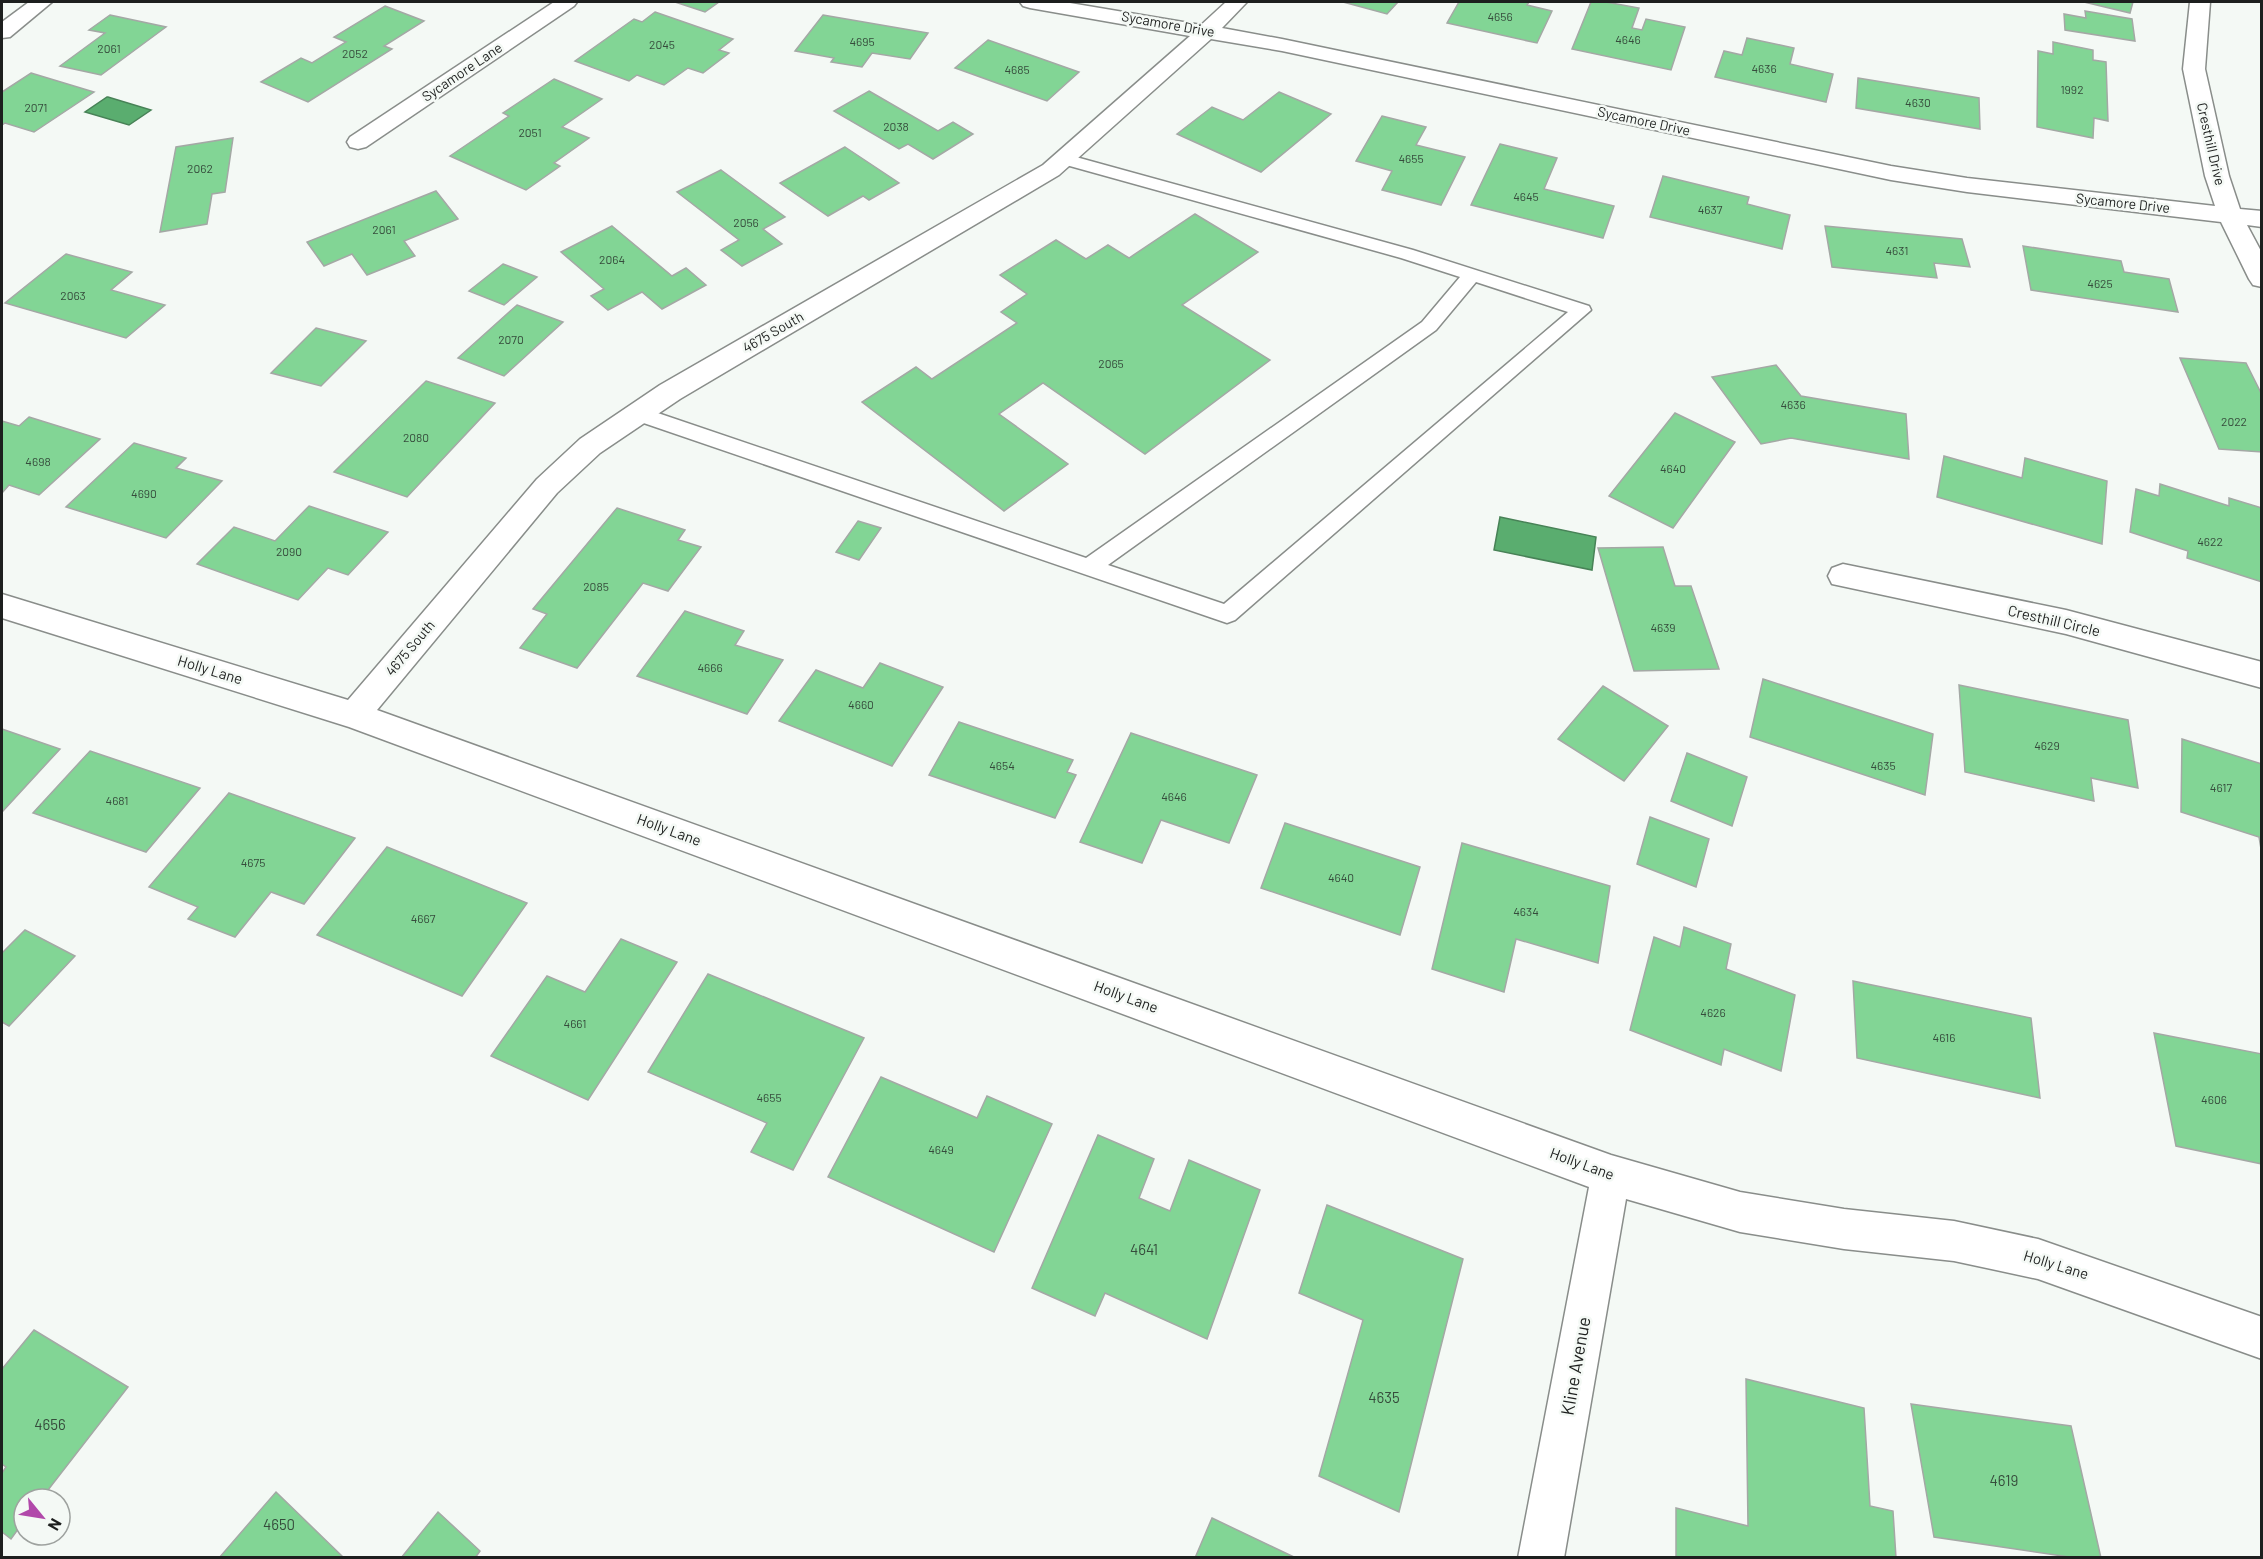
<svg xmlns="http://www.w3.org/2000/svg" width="2263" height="1559" font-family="Barlow,sans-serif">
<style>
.water{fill:#5aad6f;stroke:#488257;stroke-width:1.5}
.building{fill:#82d595;stroke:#a4a8a5;stroke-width:1.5}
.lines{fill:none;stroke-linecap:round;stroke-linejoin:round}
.lane-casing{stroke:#898d8a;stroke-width:3}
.street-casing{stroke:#898d8a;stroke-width:3}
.lane{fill:#fff;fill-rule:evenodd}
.street{fill:#fff;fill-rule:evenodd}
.labels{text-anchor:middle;stroke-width:5;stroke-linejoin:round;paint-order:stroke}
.number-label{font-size:12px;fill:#364c3c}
.far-street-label{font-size:14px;fill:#1d1f1e;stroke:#f4f9f5}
.street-label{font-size:15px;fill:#1d1f1e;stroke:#f4f9f5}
.near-number-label{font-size:15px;fill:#364c3c}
.near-street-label{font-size:18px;fill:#1d1f1e;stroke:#f4f9f5}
</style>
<rect width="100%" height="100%" fill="#f4f9f5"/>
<g class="water">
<polygon points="107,97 108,97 151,110 129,125 85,112"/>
<polygon points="1500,517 1596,537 1592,570 1494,550"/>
</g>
<g class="building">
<polygon points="675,2 719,2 705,12"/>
<polygon points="1343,2 1398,2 1387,14"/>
<polygon points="1459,2 1529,2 1527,5 1552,11 1537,43 1447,23"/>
<polygon points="1591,2 1606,2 1639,8 1632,28 1642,30 1646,19 1685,27 1671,70 1572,49"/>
<polygon points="2084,2 2133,2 2130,13"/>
<polygon points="385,6 424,21 384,46 392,49 308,102 261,82 301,58 312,63 346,42 334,37"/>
<polygon points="2085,11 2132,19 2135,41 2065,30 2064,14 2086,18"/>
<polygon points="655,12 733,39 719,50 729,53 703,73 688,68 664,85 637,75 629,81 575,61 634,19 642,22"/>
<polygon points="110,15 166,27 101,75 60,66 105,33 89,30"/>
<polygon points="823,15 928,33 910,59 872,53 862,67 831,62 834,58 795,51"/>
<polygon points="1747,38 1794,48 1790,64 1833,74 1826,102 1715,77 1724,51 1742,55"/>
<polygon points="988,40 1079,72 1047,101 955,68"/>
<polygon points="2053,42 2093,50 2093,60 2106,62 2108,121 2094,118 2093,138 2037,127 2038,51 2053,54"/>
<polygon points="31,73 94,92 34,132 5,123 2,125 2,92"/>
<polygon points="1858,78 1979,98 1980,129 1856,108"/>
<polygon points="554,79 602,99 562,127 589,138 554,163 560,166 526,190 450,156 509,116 503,113"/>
<polygon points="869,91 938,131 953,122 973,134 933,159 908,144 899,149 834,111"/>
<polygon points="1279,92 1331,114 1261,172 1177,134 1212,107 1243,120"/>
<polygon points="1382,116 1426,127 1416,145 1465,157 1441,205 1382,190 1392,171 1356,161"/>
<polygon points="233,138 225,192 212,194 207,224 160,232 176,147"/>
<polygon points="1500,144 1557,158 1544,189 1614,206 1603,238 1471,205"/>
<polygon points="845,147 899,183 869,200 863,196 828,216 780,183"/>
<polygon points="721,170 785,217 763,229 782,244 742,266 721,250 739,240 677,192"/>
<polygon points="1663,176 1749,197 1747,204 1790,215 1782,249 1650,217"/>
<polygon points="436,191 458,219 404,241 415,256 367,275 352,254 324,266 307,242"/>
<polygon points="1195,214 1258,252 1182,305 1270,360 1145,454 1043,383 999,414 1068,464 1004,511 862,402 916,367 932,379 1017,323 1001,312 1027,294 1000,275 1056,240 1086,259 1108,245 1129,258"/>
<polygon points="612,226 672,276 686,268 706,285 662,309 642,292 608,310 591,296 604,289 561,252"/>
<polygon points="1825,226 1962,239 1970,267 1934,263 1937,278 1832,267"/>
<polygon points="2023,246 2121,261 2124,272 2169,279 2178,312 2031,290"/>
<polygon points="66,254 132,272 111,290 165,305 126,338 5,303"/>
<polygon points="503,264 537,277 504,305 469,291"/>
<polygon points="517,305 563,322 504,376 458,358"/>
<polygon points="316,328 366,341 321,386 271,373"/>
<polygon points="2180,358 2246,363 2262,395 2262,452 2219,449"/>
<polygon points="1776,365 1801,396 1906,414 1909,459 1791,438 1761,444 1712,377"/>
<polygon points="426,381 495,403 407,497 334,472"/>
<polygon points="1675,413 1735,442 1673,528 1609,496"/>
<polygon points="29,417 100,439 39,495 9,485 2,493 2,421 19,426"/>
<polygon points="134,443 186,458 176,468 222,481 166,538 66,507"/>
<polygon points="1944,456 2022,478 2025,458 2107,481 2102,544 1937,497"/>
<polygon points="2160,484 2229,506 2229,498 2262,508 2262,582 2187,558 2188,551 2130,532 2136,489 2159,496"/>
<polygon points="309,506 388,532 348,575 328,568 298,600 197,564 234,527 275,541"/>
<polygon points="617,508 685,530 678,540 701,547 668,591 643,583 577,668 520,648 547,614 533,609"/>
<polygon points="858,521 881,528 859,560 836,552"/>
<polygon points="1663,547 1675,586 1691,586 1719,669 1634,671 1598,548"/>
<polygon points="685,611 744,631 735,645 783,660 747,714 637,676"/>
<polygon points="880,663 943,687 892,766 779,721 816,670 863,688"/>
<polygon points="1763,679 1933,734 1925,795 1750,737"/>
<polygon points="1959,685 2128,720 2138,788 2091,778 2094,801 1965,772"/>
<polygon points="1603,686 1668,726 1624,781 1558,739"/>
<polygon points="959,722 1073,760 1067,772 1076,775 1055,818 929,775"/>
<polygon points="2,729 60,749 2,812"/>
<polygon points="1131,733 1257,775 1229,843 1161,820 1142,863 1080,842"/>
<polygon points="2182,739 2262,764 2262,855 2259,837 2181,812"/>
<polygon points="90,751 200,788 146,852 33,813"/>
<polygon points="1687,753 1747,777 1732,826 1671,801"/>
<polygon points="229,793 355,838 304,904 271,892 235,937 188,919 198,907 149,887"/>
<polygon points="1650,817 1709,839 1696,887 1637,864"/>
<polygon points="1285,823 1420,867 1400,935 1261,888"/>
<polygon points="1462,843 1610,886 1598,963 1516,939 1504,992 1432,969"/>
<polygon points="387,847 527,903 462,996 317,935"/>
<polygon points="1684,927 1731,944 1726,969 1795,995 1781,1071 1724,1049 1721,1065 1630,1030 1654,937 1680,947"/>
<polygon points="25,930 75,956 9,1026 2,1022 2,953"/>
<polygon points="621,939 677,962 588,1100 491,1056 547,976 585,992"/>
<polygon points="708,974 864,1038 793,1170 751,1152 767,1123 648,1072"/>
<polygon points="1853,981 2031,1018 2040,1098 1857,1058"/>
<polygon points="2154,1033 2262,1054 2262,1164 2176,1146"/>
<polygon points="881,1077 977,1118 987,1096 1052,1124 994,1252 828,1177"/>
<polygon points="1098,1135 1154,1159 1139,1198 1170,1211 1189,1160 1260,1190 1207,1339 1105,1293 1095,1316 1032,1288"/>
<polygon points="1327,1205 1463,1259 1399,1512 1319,1476 1363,1320 1299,1293"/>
<polygon points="34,1330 128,1387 41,1499 24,1499 24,1521 11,1539 2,1532 2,1473 6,1467 2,1464 2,1369"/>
<polygon points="1746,1379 1864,1408 1870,1506 1893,1511 1896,1558 1676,1558 1676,1508 1748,1526"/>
<polygon points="1911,1404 2071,1426 2101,1558 2076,1558 1934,1537"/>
<polygon points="276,1492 344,1558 219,1558"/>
<polygon points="438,1512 480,1551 475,1558 401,1558"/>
<polygon points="1212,1518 1296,1558 1195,1558"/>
</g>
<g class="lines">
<defs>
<path id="lane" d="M 1065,154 L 1413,250 L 1589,306 L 1591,310 L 1235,620 L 1227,623 L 629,418 L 626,413 L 629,408 L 636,406 L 643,408 L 1086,558 L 1422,322 L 1460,277 L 1401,258 L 1059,163 L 1057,159 L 1059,155 ZM 1476,282 L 1568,312 L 1224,604 L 1108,565 L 1436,330 Z"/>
<g id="street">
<polygon points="29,2 52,2 10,37 2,38 2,22"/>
<polygon points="554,2 577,2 574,6 366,147 358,149 350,147 347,142 350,137"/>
<polygon points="1020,2 1064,2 1201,25 1226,2 1247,2 1222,28 1282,39 1891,166 1967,178 2215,206 2205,176 2183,69 2190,2 2210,2 2205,69 2229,176 2240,209 2262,211 2262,227 2247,225 2262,253 2262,287 2253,285 2249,279 2221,222 1967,192 1891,180 1282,51 1211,39 1059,175 680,399 600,453 557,493 377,710 1611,1155 1740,1192 1844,1209 1954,1221 2038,1239 2262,1317 2262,1359 2038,1279 1954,1261 1844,1249 1740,1232 1626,1199 1564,1558 1518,1558 1589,1187 349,727 2,618 2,594 348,700 537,479 580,439 660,385 1043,165 1190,36 1030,8 1023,6"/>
<polygon points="1843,564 2066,610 2262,662 2262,688 2066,634 1832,584 1828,576 1832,568"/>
</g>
</defs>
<use href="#lane" class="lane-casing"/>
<use href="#street" class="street-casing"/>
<use href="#lane" class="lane"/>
<use href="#street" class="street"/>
</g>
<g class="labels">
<g class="number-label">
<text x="1500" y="21">4656</text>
<text x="1628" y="44">4646</text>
<text x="862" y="46">4695</text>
<text x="662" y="49">2045</text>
<text x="109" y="53">2061</text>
<text x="355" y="58">2052</text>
<text x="1764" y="73">4636</text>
<text x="1017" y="74">4685</text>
<text x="2072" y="94">1992</text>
<text x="1918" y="107">4630</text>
<text x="36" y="112">2071</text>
<text x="896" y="131">2038</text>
<text x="530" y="137">2051</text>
<text x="1411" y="163">4655</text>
<text x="200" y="173">2062</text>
<text x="1526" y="201">4645</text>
<text x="1710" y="214">4637</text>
<text x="746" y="227">2056</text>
<text x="384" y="234">2061</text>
<text x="1897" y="255">4631</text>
<text x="612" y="264">2064</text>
<text x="2100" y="288">4625</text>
<text x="73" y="300">2063</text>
<text x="511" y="344">2070</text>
<text x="1111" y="368">2065</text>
<text x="1793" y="409">4636</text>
<text x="2234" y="426">2022</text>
<text x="416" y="442">2080</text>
<text x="38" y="466">4698</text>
<text x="1673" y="473">4640</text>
<text x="144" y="498">4690</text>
<text x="2210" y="546">4622</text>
<text x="289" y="556">2090</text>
<text x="596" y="591">2085</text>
<text x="1663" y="632">4639</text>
<text x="710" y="672">4666</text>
<text x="861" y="709">4660</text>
<text x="2047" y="750">4629</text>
<text x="1002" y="770">4654</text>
<text x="1883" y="770">4635</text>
<text x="2221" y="792">4617</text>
<text x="1174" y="801">4646</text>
<text x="117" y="805">4681</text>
<text x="253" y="867">4675</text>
<text x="1341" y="882">4640</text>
<text x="1526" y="916">4634</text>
<text x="423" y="923">4667</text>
<text x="1713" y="1017">4626</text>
<text x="575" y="1028">4661</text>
<text x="1944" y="1042">4616</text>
<text x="769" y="1102">4655</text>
<text x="2214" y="1104">4606</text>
<text x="941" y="1154">4649</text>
</g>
<g class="far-street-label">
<text transform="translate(1168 24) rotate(10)" y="5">Sycamore Drive</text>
<text transform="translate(462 72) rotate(-34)" y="5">Sycamore Lane</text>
<text transform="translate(1644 121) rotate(12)" y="5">Sycamore Drive</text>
<text transform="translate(2211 144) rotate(77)" y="5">Cresthill Drive</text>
<text transform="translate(2123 203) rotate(6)" y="5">Sycamore Drive</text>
<text transform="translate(773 332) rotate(-30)" y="5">4675 South</text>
<text transform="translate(410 648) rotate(-50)" y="5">4675 South</text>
</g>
<g class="street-label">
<text transform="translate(2054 621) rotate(13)" y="5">Cresthill Circle</text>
<text transform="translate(210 670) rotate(17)" y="5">Holly Lane</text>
<text transform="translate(669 830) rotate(20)" y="5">Holly Lane</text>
<text transform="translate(1126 997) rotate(20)" y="5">Holly Lane</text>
<text transform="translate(1582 1164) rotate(20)" y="5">Holly Lane</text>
<text transform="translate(2056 1265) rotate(17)" y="5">Holly Lane</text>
</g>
<g class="near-number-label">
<text x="1144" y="1255">4641</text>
<text x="1384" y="1403">4635</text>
<text x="50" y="1430">4656</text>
<text x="2004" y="1486">4619</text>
<text x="279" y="1530">4650</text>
</g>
<g class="near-street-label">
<text transform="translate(1576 1366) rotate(-80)" y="6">Kline Avenue</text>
</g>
</g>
<rect width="2263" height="1559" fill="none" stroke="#1d1f1e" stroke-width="6"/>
<g transform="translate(42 1517) rotate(120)"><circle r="28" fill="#f4f9f5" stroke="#9ea29f" stroke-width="1.5"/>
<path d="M0-4.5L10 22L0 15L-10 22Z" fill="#b148aa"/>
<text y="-9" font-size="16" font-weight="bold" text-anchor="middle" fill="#1d1f1e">N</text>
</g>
</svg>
